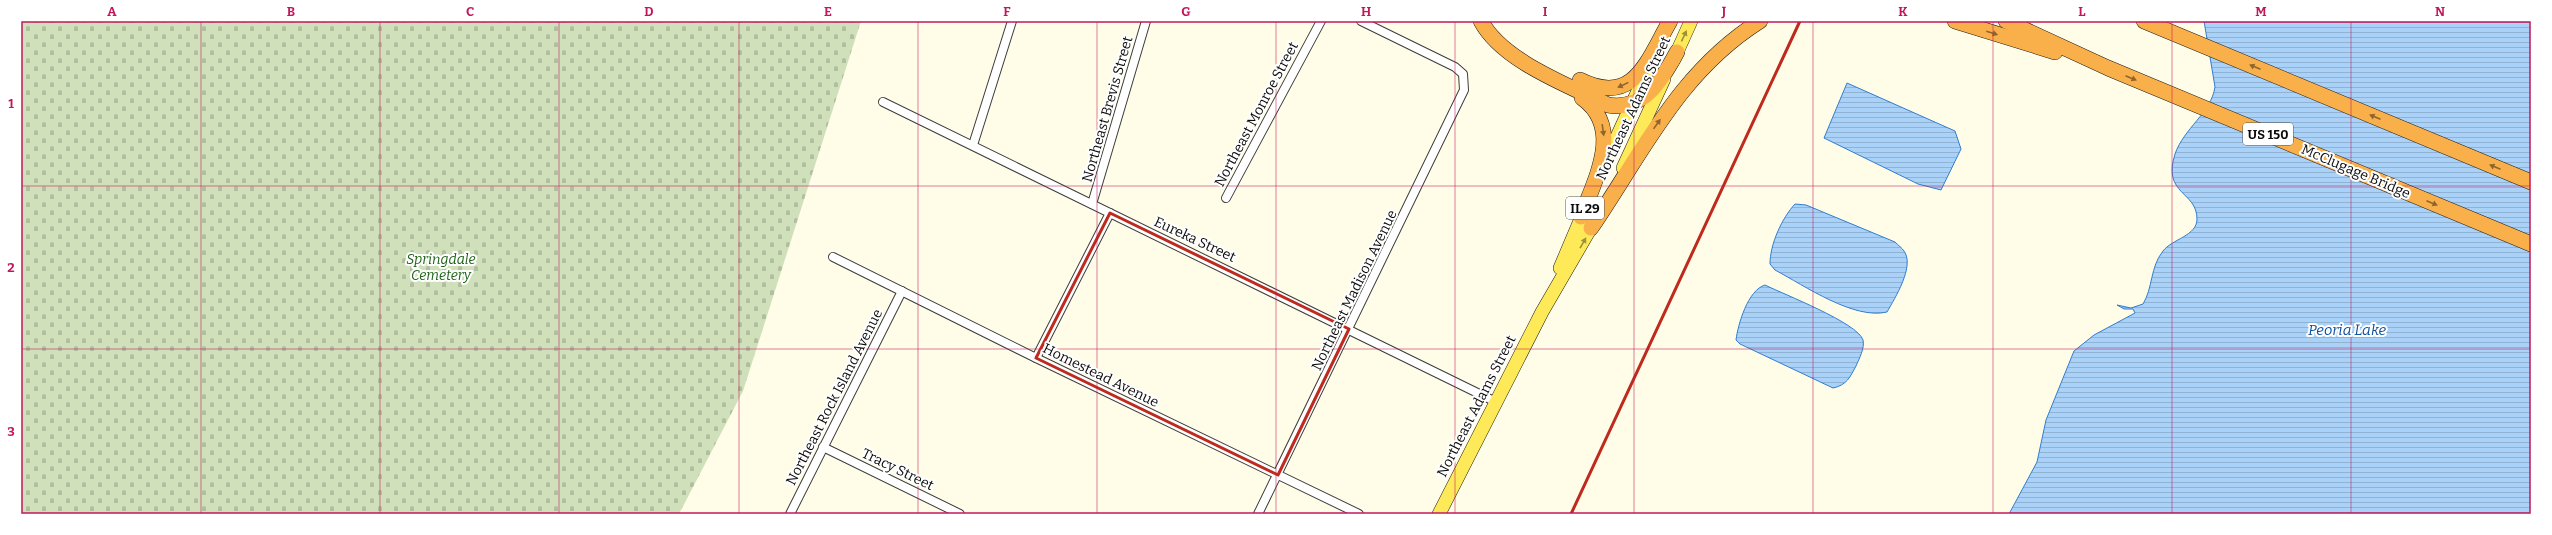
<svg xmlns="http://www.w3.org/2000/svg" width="2552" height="535" font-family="Bitter,serif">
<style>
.cemetery{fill:url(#cemetery-stones)}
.water{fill:url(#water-rules);stroke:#2f7dd2}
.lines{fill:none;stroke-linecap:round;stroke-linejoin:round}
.street-casing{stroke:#3d3d3d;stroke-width:10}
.primary-casing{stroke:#1b1b1b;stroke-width:14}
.highway-casing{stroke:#1b1b1b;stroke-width:16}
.street{stroke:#fff;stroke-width:8}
.primary{stroke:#feea58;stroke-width:13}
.highway{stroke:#fab04a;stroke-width:15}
.rail{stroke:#be2a1e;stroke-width:3}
.oneway{fill:#8e652d}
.oneway2{fill:#9c9039}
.marked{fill:none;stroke:#be2a1e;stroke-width:3;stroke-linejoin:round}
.grid{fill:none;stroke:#c2185b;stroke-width:1;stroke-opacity:0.55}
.labels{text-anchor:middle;stroke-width:4;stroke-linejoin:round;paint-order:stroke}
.shield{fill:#fff;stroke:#545454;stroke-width:1}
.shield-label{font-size:13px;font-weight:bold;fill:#0a0a0a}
.street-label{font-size:14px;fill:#0a0a0a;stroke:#fff}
.park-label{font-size:14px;font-style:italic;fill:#206319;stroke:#fff}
.water-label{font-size:15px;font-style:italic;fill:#10509f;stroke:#fff}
.neatline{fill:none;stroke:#c2185b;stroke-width:1.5}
.grid-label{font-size:13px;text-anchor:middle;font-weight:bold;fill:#c2185b}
</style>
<defs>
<pattern id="cemetery-stones" width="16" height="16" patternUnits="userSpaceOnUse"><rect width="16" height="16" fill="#cfe0ba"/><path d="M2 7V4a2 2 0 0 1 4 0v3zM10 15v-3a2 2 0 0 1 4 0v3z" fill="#b0bf9f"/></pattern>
<pattern id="water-rules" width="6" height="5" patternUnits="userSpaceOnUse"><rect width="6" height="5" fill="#aad2f8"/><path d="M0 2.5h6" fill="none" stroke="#91b3d3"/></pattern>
</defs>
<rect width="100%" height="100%" fill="#fffde7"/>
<polygon class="cemetery" points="21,21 861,21 743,391 679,514 21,514"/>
<g class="water">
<path d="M 2204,21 L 2531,21 L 2531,514 L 2009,514 L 2037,462 L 2046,420 L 2074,351 L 2094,335 L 2135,313 L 2133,309 L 2124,309 L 2117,305 L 2131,308 L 2143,304 C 2153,288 2150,267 2163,251 C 2172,239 2197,236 2197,219 C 2197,191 2162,195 2175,154 C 2184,128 2211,113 2215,87 Z"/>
<polygon points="1847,83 1955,131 1961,149 1941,190 1918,184 1824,138"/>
<path d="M 1795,204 L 1806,205 L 1895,242 C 1898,245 1902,248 1904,251 C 1915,266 1895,298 1887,312 C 1854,320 1805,286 1775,270 L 1770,264 C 1770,244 1782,218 1795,204 Z"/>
<path d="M 1765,285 C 1783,294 1858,323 1863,340 C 1865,348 1859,359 1856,366 C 1850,377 1847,385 1833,388 L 1740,344 L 1736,340 C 1738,324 1748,290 1765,285 Z"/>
</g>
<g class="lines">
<defs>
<g id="street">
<polyline points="883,102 1496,402"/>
<polyline points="973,145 1012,21"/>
<polyline points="1226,198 1321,21"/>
<polyline points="1092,204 1146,21"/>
<polyline points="833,257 1036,358 1359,514"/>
<polyline points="1036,358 1110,213"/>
<polyline points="823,447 960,514"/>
<polyline points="790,514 902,291"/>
<polyline points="1258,514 1464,90 1463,74 1455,67 1361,21"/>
</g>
<g id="primary">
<polyline points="1673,61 1691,21"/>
<polyline points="1603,167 1650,65"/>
<polyline points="1623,168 1664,79"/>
<polyline points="1560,268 1585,209"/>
<polyline points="1439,514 1542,312 1596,219"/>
</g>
<g id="highway">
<path d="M 1481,21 C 1502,61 1568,85 1608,105 C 1644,111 1662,80 1677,52"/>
<polyline points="1955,21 2055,52"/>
<polyline points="2006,21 2108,68 2531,244"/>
<polyline points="2144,21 2531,182"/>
<path d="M 1580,80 C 1634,107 1647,61 1670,21"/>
<path d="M 1581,217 C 1595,179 1624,128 1582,98"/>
<path d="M 1591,228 C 1643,152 1679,72 1760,21"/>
</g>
</defs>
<use href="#street" class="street-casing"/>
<use href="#primary" class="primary-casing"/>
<use href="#highway" class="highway-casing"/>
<use href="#street" class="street"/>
<use href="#primary" class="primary"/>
<use href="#highway" class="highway"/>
<polyline class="rail" points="1571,514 1800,21"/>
</g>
<defs><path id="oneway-solid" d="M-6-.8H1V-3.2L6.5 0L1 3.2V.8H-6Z"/></defs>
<g class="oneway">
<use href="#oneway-solid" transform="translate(1992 33) rotate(17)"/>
<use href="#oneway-solid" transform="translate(2255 67) rotate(-157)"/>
<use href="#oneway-solid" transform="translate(2131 78) rotate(23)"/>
<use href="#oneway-solid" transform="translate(1623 85) rotate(154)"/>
<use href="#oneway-solid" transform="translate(2375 117) rotate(-157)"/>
<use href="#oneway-solid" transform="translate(1657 124) rotate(-55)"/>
<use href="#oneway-solid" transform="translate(1603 130) rotate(82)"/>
<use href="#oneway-solid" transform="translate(2495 167) rotate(-157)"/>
<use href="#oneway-solid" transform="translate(2432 203) rotate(23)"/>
</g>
<g class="oneway2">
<use href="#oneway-solid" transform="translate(1684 36) rotate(-65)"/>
<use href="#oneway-solid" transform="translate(1583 243) rotate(-60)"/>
</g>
<path class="marked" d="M 1110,213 L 1349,329 L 1278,475 L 1036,358 Z"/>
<path class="grid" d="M 201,21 L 201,514M 380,21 L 380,514M 559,21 L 559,514M 739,21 L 739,514M 918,21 L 918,514M 1097,21 L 1097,514M 1276,21 L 1276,514M 1455,21 L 1455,514M 1634,21 L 1634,514M 1813,21 L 1813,514M 1993,21 L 1993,514M 2172,21 L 2172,514M 2351,21 L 2351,514M 21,186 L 2531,186M 21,349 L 2531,349"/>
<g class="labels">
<g class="shield">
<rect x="2243" y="123" width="50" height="22" rx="3"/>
<rect x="1566" y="197" width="38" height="22" rx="3"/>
</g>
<g class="shield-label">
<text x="2268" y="139">US 150</text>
<text x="1585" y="213">IL 29</text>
</g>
<g class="street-label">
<text transform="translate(1633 108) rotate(-65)" y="5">Northeast Adams Street</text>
<text transform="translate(1107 109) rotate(-74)" y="5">Northeast Brevis Street</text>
<text transform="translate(1256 114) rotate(-62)" y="5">Northeast Monroe Street</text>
<text transform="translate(2356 171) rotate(23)" y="5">McClugage Bridge</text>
<text transform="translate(1195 239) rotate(25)" y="5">Eureka Street</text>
<text transform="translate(1354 290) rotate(-64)" y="5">Northeast Madison Avenue</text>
<text transform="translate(1101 375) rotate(26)" y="5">Homestead Avenue</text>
<text transform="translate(834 397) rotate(-63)" y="5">Northeast Rock Island Avenue</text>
<text transform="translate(1476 406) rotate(-63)" y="5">Northeast Adams Street</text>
<text transform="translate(898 469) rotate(26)" y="5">Tracy Street</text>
</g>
<g class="park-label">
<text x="441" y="264">Springdale<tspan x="441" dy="16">Cemetery</tspan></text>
</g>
<g class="water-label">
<text x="2347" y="335">Peoria Lake</text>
</g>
</g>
<rect width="2552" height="535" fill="none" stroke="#ffffff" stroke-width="44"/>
<rect x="22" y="22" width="2508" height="491" class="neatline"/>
<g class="grid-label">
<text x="112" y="16">A</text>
<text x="291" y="16">B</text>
<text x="470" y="16">C</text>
<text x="649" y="16">D</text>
<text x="828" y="16">E</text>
<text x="1007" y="16">F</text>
<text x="1186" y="16">G</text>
<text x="1366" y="16">H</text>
<text x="1545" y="16">I</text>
<text x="1724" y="16">J</text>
<text x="1903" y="16">K</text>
<text x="2082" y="16">L</text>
<text x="2261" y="16">M</text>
<text x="2440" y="16">N</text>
<text x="11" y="108">1</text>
<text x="11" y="272">2</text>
<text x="11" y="436">3</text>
</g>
</svg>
